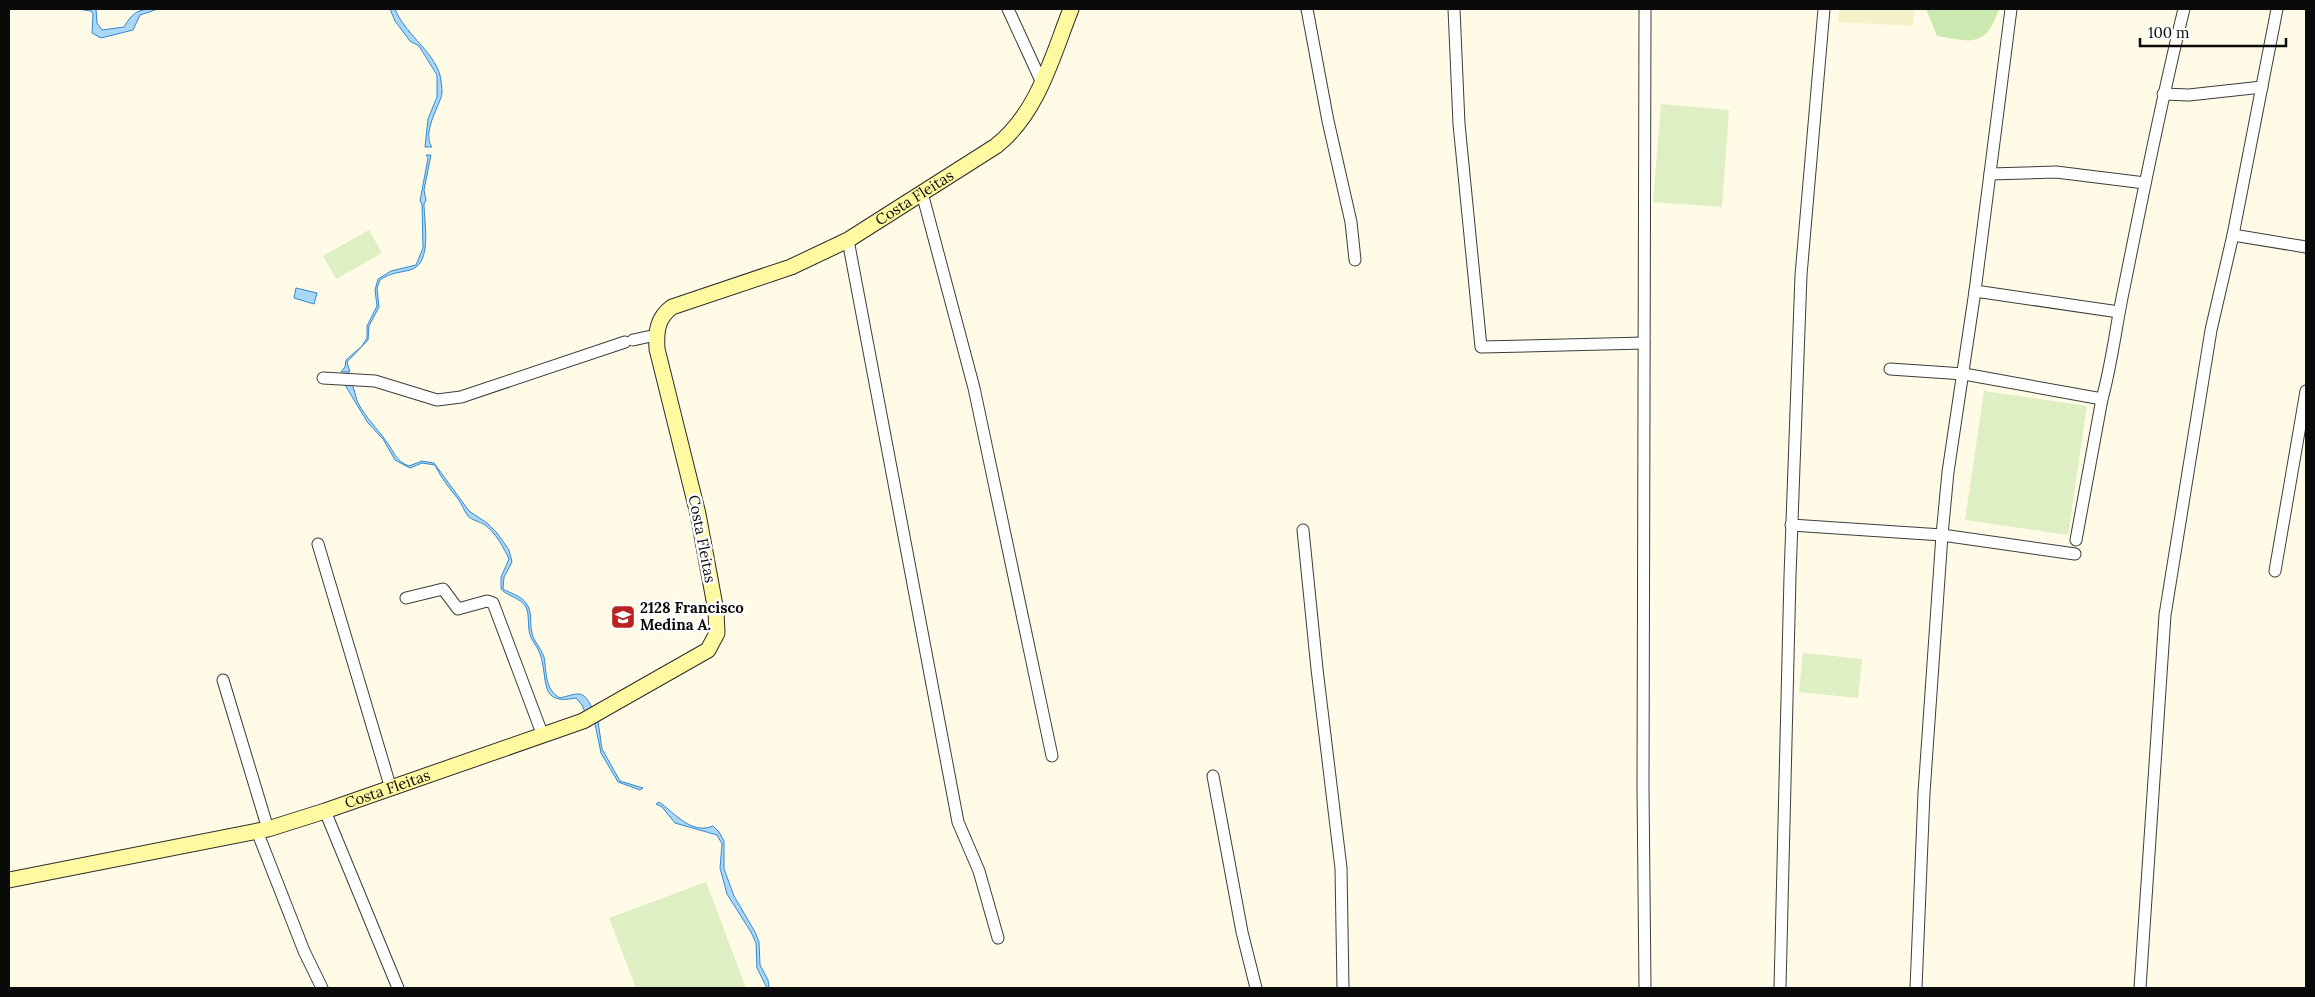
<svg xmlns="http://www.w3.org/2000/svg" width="2315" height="997" font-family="Lora,serif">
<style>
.farmland{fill:#f4f2c8}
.green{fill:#cbe8b1}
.pitch{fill:#deefc3}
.water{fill:#abd7f6;stroke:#3288ce}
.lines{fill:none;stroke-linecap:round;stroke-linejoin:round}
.minor-casing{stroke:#3d3d3d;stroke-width:13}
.secondary-casing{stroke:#2c2c2c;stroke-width:17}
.minor{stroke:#fff;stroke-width:11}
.secondary{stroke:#fff9a2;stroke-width:15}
.labels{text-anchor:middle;stroke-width:5;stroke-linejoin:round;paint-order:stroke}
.street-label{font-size:15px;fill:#0a0a0a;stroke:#fff}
.poi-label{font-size:15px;font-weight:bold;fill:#0a0a0a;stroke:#fff;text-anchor:start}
</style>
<rect width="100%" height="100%" fill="#fffbe7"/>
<polygon class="farmland" points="1839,9 1914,9 1913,26 1838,22"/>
<path class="green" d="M 1926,9 L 1999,9 C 1986,48 1972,42 1937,36 Z"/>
<g class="pitch">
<polygon points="1661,104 1729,110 1722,207 1653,202"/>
<polygon points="369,230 382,253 336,279 323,256"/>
<polygon points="1984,391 2087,406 2068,535 1965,520"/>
<polygon points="1803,653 1862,659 1858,698 1799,692"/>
<polygon points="706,882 746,988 636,988 609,918"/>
</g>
<g class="water">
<path d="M 77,9 L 96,9 L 97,23 L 102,30 L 124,27 C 134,10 140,9 158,9 L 140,15 L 133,30 L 101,38 L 92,33 L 93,14 L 91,11 Z"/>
<path d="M 390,9 L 395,9 C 405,35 439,55 441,81 C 442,88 443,94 440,100 C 435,113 423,135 432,147 L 425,147 L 428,119 L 437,97 L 437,75 L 419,46 L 410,41 L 395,21 Z"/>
<path d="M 426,155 L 431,155 L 424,190 L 426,200 L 424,204 C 424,222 433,264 410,270 C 398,273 390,273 380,280 L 377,288 L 379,307 L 369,326 L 368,340 L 347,362 L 350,372 L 341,372 L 345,367 L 346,360 L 362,346 L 367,338 L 367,326 L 377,306 L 375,290 L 378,279 L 391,271 L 416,265 L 423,248 L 422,204 L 420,201 L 428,158 Z"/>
<polygon points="296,288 317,293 314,304 294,298"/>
<path d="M 350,382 C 355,388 355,396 358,403 C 366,418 377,428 386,441 C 394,451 395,461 409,466 L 422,461 L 434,463 L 469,511 L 487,523 L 497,533 L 509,550 L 512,562 L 504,577 L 503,589 C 510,593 521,596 526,603 C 533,612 529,622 532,633 C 534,642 541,648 544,657 C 547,672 544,689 560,698 C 577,694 583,688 592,708 L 585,712 L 582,705 L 576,698 C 537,706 549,678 540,654 C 537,645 530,640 529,630 C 528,622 529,614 526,607 C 520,597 508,597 501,589 L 501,577 L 509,559 C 504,548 495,532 485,525 C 479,521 473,521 468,516 C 464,511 462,504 458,499 C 450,489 441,478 435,465 L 422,463 L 410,468 L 395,460 L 383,439 L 368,423 L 345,385 L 344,383 Z"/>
<polygon points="598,721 602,749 620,781 643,788 640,790 618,782 601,753 595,724"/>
<path d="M 659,802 C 675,813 691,835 713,826 L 719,832 L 724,841 L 724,869 L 734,896 L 755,932 L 759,942 L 760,965 L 768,980 L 769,988 L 767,988 L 757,968 L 756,943 L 751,932 L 727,894 L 720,868 L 722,844 L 717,835 L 675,823 L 662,807 L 656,804 Z"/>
</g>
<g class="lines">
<defs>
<g id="minor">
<polyline points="1008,9 1042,83"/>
<polyline points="1307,9 1328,121 1351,222 1355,260"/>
<polyline points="1454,9 1459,124 1481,347 1644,343"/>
<polyline points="2163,94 2189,95 2262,87"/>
<polyline points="1990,174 2056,172 2145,183"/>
<polyline points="922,193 974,388 1052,756"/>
<polyline points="2233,235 2306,247"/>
<polyline points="848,240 958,822 979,871 998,938"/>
<polyline points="1975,291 2119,312"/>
<polyline points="633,340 656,335"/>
<polyline points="1890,369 1964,374 2102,399"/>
<polyline points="323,378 375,381 437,400 461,397 625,342"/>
<polyline points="1791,525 1942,535 2075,554"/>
<polyline points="1303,530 1317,669 1341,868 1343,988"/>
<path d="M 2076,540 L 2102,399 C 2112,363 2116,325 2124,288 C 2143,194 2161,101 2184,9"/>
<polyline points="318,544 391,789"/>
<polyline points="2275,571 2306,391"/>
<polyline points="406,598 443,589 458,609 487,601 493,603 543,736"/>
<polyline points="223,680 268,829"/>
<polyline points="1213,776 1242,932 1256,988"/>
<polyline points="325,811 398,988"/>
<polyline points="257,831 304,951 322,988"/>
<polyline points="1645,988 1643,787 1645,9"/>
<polyline points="1780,988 1790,576 1801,275 1824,9"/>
<polyline points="1916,988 1924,793 1942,535 1948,472 1975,291 2011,9"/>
<polyline points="2140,988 2165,615 2211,330 2233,235 2277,9"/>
</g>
<g id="secondary">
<path id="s1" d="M 9,880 L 268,829 L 325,811 L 583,721 L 708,650 L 717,633 L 716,611 L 698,514 L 657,349 C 656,332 657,318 672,307 L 791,267 L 848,240 L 996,146 C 1038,113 1052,57 1071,9"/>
</g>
</defs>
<use href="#minor" class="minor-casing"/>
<use href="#secondary" class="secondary-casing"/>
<use href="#minor" class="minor"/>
<use href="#secondary" class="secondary"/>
</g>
<defs>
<symbol id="school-square" viewBox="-11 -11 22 22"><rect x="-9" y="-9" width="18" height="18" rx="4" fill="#ba2222" stroke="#fff"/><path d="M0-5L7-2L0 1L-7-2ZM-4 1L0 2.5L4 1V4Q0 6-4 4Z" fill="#fff"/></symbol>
</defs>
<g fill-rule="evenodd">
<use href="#school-square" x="609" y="603" width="28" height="28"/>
</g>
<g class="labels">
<g class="street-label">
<text dy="5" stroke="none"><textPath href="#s1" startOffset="1365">Costa Fleitas</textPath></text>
<text transform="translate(702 539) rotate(79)" y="5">Costa Fleitas</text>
<text dy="5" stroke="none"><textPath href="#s1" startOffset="390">Costa Fleitas</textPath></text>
</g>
<g class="poi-label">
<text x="640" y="613">2128 Francisco<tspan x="640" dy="17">Medina A.</tspan></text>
</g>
</g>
<rect width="2315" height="997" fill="none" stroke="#0a0a0a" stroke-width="20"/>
<path d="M2140 38v8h146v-8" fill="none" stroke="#0a0a0a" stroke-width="2.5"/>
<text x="2148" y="38" font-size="15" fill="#0a0a0a" stroke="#ffffff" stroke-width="4" paint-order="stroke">100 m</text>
</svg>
